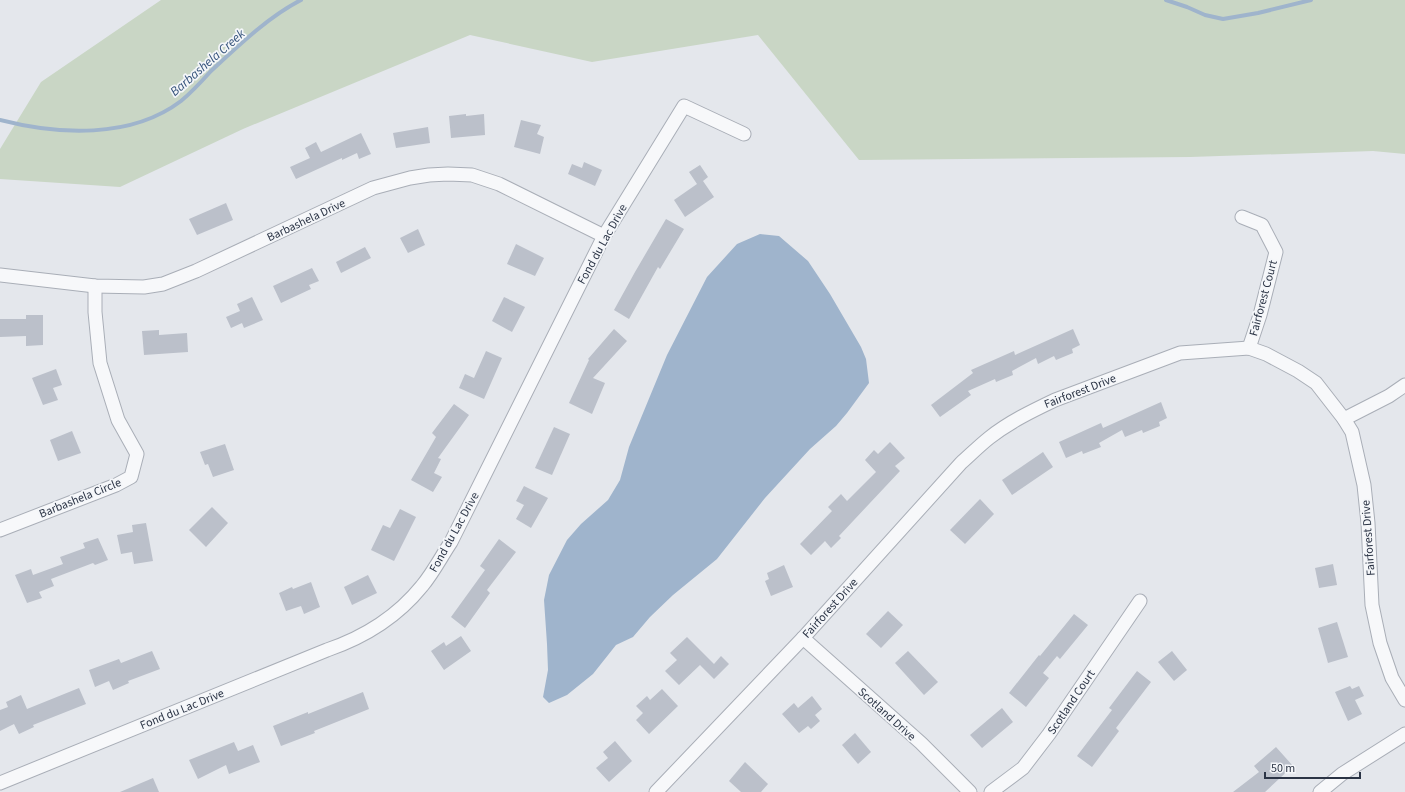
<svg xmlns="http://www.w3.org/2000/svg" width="1405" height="792" font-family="'Source Sans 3',sans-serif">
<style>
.green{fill:#c9d6c5}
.water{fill:#9fb4cc}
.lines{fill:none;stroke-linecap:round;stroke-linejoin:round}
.stream{stroke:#9fb4cc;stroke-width:4}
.building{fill:#bbc0ca}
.minor-casing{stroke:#a9aeb7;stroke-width:15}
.minor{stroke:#f7f8fa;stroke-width:13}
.labels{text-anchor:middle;stroke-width:3.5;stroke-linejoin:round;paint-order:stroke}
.street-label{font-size:12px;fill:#2b3445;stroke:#f4f6f9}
.water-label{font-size:13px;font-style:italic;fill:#34527a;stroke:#f4f6f9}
</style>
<rect width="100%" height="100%" fill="#e4e7ec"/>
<polygon class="green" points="161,0 1405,0 1405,154 1373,151 1190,157 859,160 758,35 592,62 470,35 243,129 120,187 0,179 0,149 41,82"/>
<polygon class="water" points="760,234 779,236 808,261 830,294 861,347 866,359 869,383 847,413 836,426 810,449 765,498 717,559 673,595 650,617 633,637 616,645 593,674 567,695 549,703 543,697 548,670 547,644 544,600 549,575 567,540 581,524 608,500 620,480 629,447 667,355 707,277 737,244"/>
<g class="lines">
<g class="stream">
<polyline points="1166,0 1187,7 1205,15 1223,19 1258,13 1311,0"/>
<path d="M 0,120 C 58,135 131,139 181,101 C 192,92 202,81 211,71 C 238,46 268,17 301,0"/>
</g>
</g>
<g class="building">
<polygon points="466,114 466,116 484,114 485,135 451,138 449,116"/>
<polygon points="521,120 541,125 537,134 544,137 540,154 514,147"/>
<polygon points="428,127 430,143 396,148 393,133"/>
<polygon points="361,133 371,154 359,159 357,153 342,160 342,158 296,179 290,167 310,158 305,148 316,142 321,152"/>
<polygon points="584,162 602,170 595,186 568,174 572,164 582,168"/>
<polygon points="700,165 708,177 703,181 714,197 685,217 674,200 697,184 689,172"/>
<polygon points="226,203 233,220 197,235 189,219"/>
<polygon points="666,219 684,229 660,269 658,267 629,319 614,310 635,272"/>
<polygon points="418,229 425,245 408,253 400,238"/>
<polygon points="516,244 544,258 535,276 507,264"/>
<polygon points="365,247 371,258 341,273 336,262"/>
<polygon points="312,268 319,281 309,285 311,289 281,303 273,286"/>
<polygon points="252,297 263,320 244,328 242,323 231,328 226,317 240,311 237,304"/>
<polygon points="504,297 525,307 512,332 492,321"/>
<polygon points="26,315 43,315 43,345 26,346 26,336 0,337 0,319 26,319"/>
<polygon points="614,329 627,341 593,378 605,383 592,414 569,403 589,360 588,359"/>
<polygon points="1073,329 1080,345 1072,349 1073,353 1056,360 1054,356 1038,364 1036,358 1012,371 1013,375 996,382 995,379 968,391 971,395 940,417 931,405 973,373 971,370 1014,351 1015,355"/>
<polygon points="159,330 159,335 187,333 188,352 144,355 142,331"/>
<polygon points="486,351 502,358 484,399 459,388 465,374 474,378"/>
<polygon points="56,369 62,385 53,388 58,400 43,405 32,378"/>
<polygon points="1161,402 1167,418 1159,422 1160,426 1143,433 1142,430 1125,437 1122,430 1099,443 1101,447 1083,454 1082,451 1066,458 1059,442 1101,423 1103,428"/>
<polygon points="454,404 469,415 438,458 441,459 434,473 442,477 433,492 411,480 436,437 432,433"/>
<polygon points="554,427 570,434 552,475 535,468"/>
<polygon points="72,431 81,453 58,461 50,440"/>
<polygon points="890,442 905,458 895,466 900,471 839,536 841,538 831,548 825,541 811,555 800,544 832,511 828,507 841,494 847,501 876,472 865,460 874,450 878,454"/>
<polygon points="225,444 234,470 213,477 208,464 205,465 200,452"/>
<polygon points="1043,452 1053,467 1012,495 1002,480"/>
<polygon points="524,486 548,498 531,528 516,519 524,505 516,501"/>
<polygon points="980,499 994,514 965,544 950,530"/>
<polygon points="212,507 228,523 206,547 189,530"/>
<polygon points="400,509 416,517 394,561 371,550 383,525 390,528"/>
<polygon points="146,523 153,561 134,564 132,552 121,554 117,535 133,532 132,525"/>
<polygon points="98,538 108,560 95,565 93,563 51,579 54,586 39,592 42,598 27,603 15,575 31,569 33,575 63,564 60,557 85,548 83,543"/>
<polygon points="499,539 516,552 487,590 490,593 465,628 451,617 485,570 480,566"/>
<polygon points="1333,564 1337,585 1319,588 1315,568"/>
<polygon points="784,565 793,587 771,596 765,581 769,579 767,573"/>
<polygon points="368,575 377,593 352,605 344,587"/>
<polygon points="311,582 320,607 304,614 301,606 286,611 279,593 292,587 293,589"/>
<polygon points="888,611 903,625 881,648 866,634"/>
<polygon points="1074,614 1088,625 1060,659 1057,656 1043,673 1049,678 1026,707 1009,693 1039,655 1040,656"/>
<polygon points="1337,622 1348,657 1328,663 1318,628"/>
<polygon points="461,636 471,651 444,670 431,651 444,642 446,646"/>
<polygon points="687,637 714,664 721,656 729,664 714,679 700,665 679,685 665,671 677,660 670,653"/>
<polygon points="152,651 160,669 128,681 129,683 113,690 109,681 95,687 89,670 119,659 121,663"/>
<polygon points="908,651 938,682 924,695 895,663"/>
<polygon points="1172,651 1187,670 1174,681 1158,662"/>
<polygon points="1137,671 1151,682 1116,728 1119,731 1092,767 1077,756 1112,710 1109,708"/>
<polygon points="1350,686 1352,689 1359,686 1364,696 1355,700 1362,714 1348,721 1335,692"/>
<polygon points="79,688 86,704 33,725 34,727 19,734 14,724 0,731 0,710 8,707 6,702 21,695 27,709"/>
<polygon points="662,689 678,706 649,734 636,720 643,713 636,706 647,696 650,700"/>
<polygon points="363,692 369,709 314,731 315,733 281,746 273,726 308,712 308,714"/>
<polygon points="812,696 822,709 815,715 820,721 811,729 808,726 799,733 782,714 794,703 798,708"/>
<polygon points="1002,708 1013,722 982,748 970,735"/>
<polygon points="855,733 871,752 858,764 842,745"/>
<polygon points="615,741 632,761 609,782 596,768 608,758 603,752"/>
<polygon points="234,742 238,751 253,745 260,762 229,774 226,765 198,779 189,760"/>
<polygon points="1276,747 1293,766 1265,792 1233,792 1259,772 1254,766"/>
<polygon points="745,762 768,784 761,792 741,792 729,781"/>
<polygon points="153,778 159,792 120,792"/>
</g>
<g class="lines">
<defs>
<g id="minor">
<polyline points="1242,217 1262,225 1276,252 1260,315 1249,348"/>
<polyline points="0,275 95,286 144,287 163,284 196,271 373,188 410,178 429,175 448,174 472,175 499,184 604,236"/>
<polyline points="1344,419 1389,396 1405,385"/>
<polyline points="0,530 116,485 131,477 137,454 118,420 100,363 95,312 95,286"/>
<polyline points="803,638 921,743 970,792"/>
<path d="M 0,783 L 327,650 C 365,637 397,617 422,586 C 433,573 441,557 451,542 L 604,236 L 684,106 L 744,134"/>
<path d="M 656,792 L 803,638 L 961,463 C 970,455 979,446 989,438 C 1009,422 1032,411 1055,400 L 1180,353 L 1249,348 L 1266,354 L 1298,371 L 1316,383 L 1344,419 L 1352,432 L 1364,485 L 1368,523 L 1372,605 L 1380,643 L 1392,678 L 1405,700"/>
<polyline points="991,792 1023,768 1049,734 1140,601"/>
<polyline points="1320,792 1342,774 1405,734"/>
</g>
</defs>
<use href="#minor" class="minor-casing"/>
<use href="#minor" class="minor"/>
</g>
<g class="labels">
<g class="street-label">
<text transform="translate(306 220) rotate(-25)" y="4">Barbashela Drive</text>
<text transform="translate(602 244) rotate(-61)" y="4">Fond du Lac Drive</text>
<text transform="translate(1263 298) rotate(-75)" y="4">Fairforest Court</text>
<text transform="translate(1080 391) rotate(-21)" y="4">Fairforest Drive</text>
<text transform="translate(80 498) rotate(-22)" y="4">Barbashela Circle</text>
<text transform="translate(454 532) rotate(-61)" y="4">Fond du Lac Drive</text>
<text transform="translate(1368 538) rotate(-94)" y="4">Fairforest Drive</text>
<text transform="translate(830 608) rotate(-48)" y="4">Fairforest Drive</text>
<text transform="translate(1071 702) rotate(-56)" y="4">Scotland Court</text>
<text transform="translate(182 709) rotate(-22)" y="4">Fond du Lac Drive</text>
<text transform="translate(887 714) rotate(42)" y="4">Scotland Drive</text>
</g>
<g class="water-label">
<text transform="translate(207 62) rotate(-41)" y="5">Barbashela Creek</text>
</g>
</g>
<path d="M1265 772v6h95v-6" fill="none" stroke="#2b3445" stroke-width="2"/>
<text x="1271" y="772" font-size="12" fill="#2b3445" stroke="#f4f6f9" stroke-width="3" paint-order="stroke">50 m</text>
</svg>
